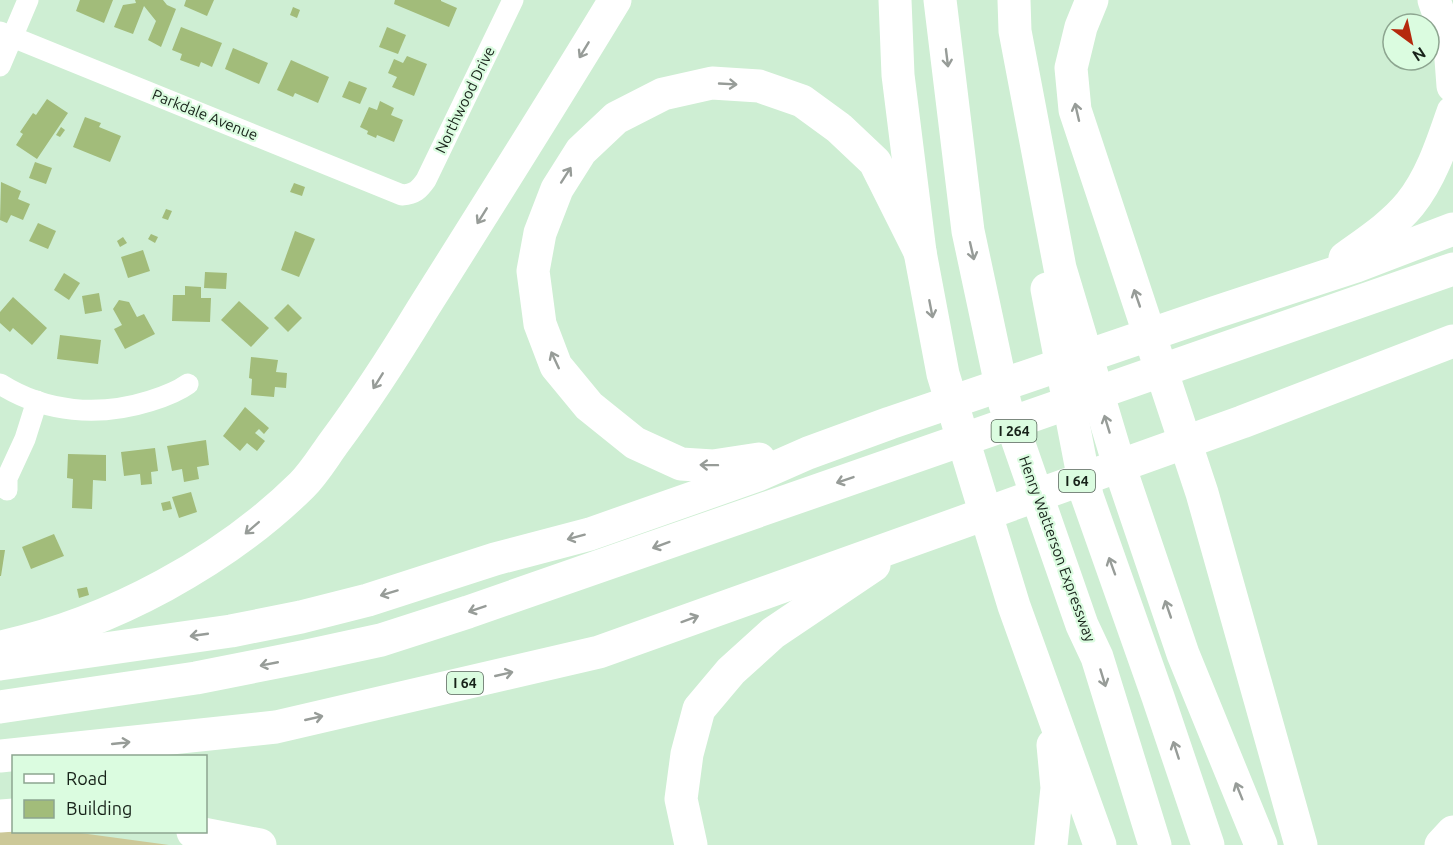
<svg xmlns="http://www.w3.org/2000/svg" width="1453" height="845" font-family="Ubuntu,sans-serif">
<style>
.green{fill:#ccc898}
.building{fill:#a2bc7a}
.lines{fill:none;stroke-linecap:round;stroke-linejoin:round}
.street{stroke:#fff;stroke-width:21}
.highway{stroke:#fff;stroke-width:33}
.oneway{stroke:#979c98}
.labels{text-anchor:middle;stroke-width:4.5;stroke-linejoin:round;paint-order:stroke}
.shield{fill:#dbfce0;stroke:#526355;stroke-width:1.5}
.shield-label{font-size:14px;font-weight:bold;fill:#172219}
.street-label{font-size:15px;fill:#172219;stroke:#dbfce0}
</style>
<rect width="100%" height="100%" fill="#ceeed3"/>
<polygon class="green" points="0,832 73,832 169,845 0,845"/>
<g class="building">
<polygon points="80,0 113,0 104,23 76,11"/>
<polygon points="135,0 163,0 167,5 176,9 161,47 148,40 156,21 144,6 133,34 114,27 123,5 136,3"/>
<polygon points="186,0 214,0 207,16 184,6"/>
<polygon points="395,0 441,0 441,1 457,8 449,27 394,4"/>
<polygon points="293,7 300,10 297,18 290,15"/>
<polygon points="181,27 222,43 212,67 201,62 199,67 180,60 182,54 172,50"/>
<polygon points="387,27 406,35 398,54 379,47"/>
<polygon points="233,48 268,63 259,84 225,69"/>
<polygon points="407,56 427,64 414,96 392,87 397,77 388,73 394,59 403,63"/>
<polygon points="291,60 329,77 318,103 295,93 293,97 277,90"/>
<polygon points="349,81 367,88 360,104 342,97"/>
<polygon points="47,99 68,113 37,159 16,145 23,134 20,132 33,113 36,115"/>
<polygon points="380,101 394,108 391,115 403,120 394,142 377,135 376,138 367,134 368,131 360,127 369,107 377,110"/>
<polygon points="85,117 101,123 99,127 121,136 110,162 73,147"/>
<polygon points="61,127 65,130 60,137 56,135"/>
<polygon points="35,162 52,168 46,184 29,178"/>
<polygon points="1,182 21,191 18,199 30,204 23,220 11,215 7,223 0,220"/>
<polygon points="294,183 305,187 302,196 290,192"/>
<polygon points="166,209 172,211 168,220 162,218"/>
<polygon points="38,223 56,231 48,249 29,241"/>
<polygon points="295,231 315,239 299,277 281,270"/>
<polygon points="151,234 158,237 155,243 148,239"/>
<polygon points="123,237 127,243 120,247 117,241"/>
<polygon points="143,250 150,271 128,278 121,257"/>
<polygon points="205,272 227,273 226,289 204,288"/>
<polygon points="64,273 80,283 69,300 54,290"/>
<polygon points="185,286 201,287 201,298 211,298 210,322 172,321 173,295 185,295"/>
<polygon points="99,293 102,311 85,314 82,296"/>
<polygon points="13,297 47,328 32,345 13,328 10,332 0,323 0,312"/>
<polygon points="119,300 129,302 137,317 144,314 155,334 125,349 114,329 122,325 113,309"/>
<polygon points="239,301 269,328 251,347 221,320"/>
<polygon points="288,304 302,318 288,332 274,318"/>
<polygon points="60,335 101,340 98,364 57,359"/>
<polygon points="251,357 278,360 276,372 287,373 286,388 275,387 274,397 251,395 252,379 249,378"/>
<polygon points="245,407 269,428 264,434 259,429 255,433 265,441 257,451 247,443 240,451 223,436"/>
<polygon points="206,440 209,465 197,467 199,479 184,482 182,469 172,471 167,446"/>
<polygon points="155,448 158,471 151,472 152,484 141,485 140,474 124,476 121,452"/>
<polygon points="68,454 106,455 106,481 93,480 92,509 72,508 73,479 67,478"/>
<polygon points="191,492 197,512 179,518 172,497"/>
<polygon points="170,501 172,509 163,511 161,503"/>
<polygon points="54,534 64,556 31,569 22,547"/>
<polygon points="0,550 5,550 1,576 0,576"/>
<polygon points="87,587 89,595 79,598 77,589"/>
</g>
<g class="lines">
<g class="street">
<path d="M 0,32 L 402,195 C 415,194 419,190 426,180 L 513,0"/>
<polyline points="0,66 28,0"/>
<path d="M 0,384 C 46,413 99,417 150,401 C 163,397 177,392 188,384"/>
<polyline points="7,490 7,478 25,439 37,401"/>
</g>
<g class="highway">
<polyline points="895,0 898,75 920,252 943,374 1014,606 1100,845"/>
<polyline points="940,0 968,231 1005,404 1082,625 1097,657 1155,845"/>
<polyline points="1014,0 1015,31 1060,268 1119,465 1183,654 1261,845"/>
<polyline points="1092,0 1081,27 1071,68 1075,110 1202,493 1301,845"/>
<polyline points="1434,0 1450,46 1453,86"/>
<path d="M 1345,258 C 1367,242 1392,226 1410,204 C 1431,178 1442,144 1453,112"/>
<polyline points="1047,289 1087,496 1158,697 1208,845"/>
<polyline points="759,459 713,466 681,464 635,443 589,406 556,366 540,324 533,271 540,233 557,189 581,151 616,118 663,94 712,83 759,86 802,101 839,128 875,162 920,252"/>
<path d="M 5,646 C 111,623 225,561 302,485 C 314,473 323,458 333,444 C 365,401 394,356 422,310 C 487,207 552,104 615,0"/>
<polyline points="0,664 231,631 301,617 368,600 495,559 590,534 758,475 808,453 890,423 1216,312 1356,266 1453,229"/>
<polyline points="0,707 196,678 307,656 381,640 468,612 1453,269"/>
<polyline points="0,756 276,727 599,652 1242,422 1453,341"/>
<polyline points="0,816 14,815"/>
<polyline points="193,832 260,845"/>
<polyline points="691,845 681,799 687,754 699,709 731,671 773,633 874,565"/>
<polyline points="1051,845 1057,788 1053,745"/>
<polyline points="1441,845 1453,832"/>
</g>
</g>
<defs><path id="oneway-shaft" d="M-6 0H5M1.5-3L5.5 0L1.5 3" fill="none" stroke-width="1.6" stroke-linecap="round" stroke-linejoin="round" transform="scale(1.5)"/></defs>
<g class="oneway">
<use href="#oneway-shaft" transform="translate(584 50) rotate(121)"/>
<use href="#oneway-shaft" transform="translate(947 58) rotate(83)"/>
<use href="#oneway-shaft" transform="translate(728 84) rotate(3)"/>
<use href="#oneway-shaft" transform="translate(1077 112) rotate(-103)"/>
<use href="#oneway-shaft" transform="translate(566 175) rotate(-57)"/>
<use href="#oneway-shaft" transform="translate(482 216) rotate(122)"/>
<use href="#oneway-shaft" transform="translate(972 251) rotate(77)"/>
<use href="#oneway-shaft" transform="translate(1137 298) rotate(-109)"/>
<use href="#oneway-shaft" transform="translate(931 309) rotate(79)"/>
<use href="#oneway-shaft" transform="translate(555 360) rotate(-115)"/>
<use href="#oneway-shaft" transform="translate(378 381) rotate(122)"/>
<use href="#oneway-shaft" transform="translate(1107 424) rotate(-107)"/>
<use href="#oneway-shaft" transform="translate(709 465) rotate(-179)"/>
<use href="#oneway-shaft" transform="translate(845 480) rotate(161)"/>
<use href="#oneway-shaft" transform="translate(252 528) rotate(139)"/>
<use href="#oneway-shaft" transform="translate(576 537) rotate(165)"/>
<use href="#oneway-shaft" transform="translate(661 545) rotate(160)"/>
<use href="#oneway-shaft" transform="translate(1112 566) rotate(-110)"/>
<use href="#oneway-shaft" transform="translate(389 593) rotate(163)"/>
<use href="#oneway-shaft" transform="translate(477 609) rotate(161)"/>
<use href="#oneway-shaft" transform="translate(1168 609) rotate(-109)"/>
<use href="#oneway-shaft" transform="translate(690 619) rotate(-20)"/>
<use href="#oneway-shaft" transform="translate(199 635) rotate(172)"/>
<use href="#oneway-shaft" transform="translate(269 664) rotate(169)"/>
<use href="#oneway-shaft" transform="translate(504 674) rotate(-13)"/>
<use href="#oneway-shaft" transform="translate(1103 678) rotate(73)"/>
<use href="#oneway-shaft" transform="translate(314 718) rotate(-13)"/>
<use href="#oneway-shaft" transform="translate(121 743) rotate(-6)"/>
<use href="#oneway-shaft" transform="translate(1176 750) rotate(-108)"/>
<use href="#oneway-shaft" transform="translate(1239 791) rotate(-112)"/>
</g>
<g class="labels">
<g class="shield">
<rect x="991.5" y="420" width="45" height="22" rx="4.5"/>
<rect x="1059" y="470" width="36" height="22" rx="4.5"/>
<rect x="447" y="672" width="36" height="22" rx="4.5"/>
</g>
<g class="shield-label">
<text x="1014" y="436">I 264</text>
<text x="1077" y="486">I 64</text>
<text x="465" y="688">I 64</text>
</g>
<g class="street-label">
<text transform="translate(465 100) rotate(-64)" y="5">Northwood Drive</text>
<text transform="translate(205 115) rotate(22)" y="5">Parkdale Avenue</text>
<text transform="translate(1057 549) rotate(70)" y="5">Henry Watterson Expressway</text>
</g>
</g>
<rect x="12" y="755" width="195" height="78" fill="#dbfce0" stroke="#8da590" stroke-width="1.5"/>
<rect x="24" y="774" width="30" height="9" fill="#ffffff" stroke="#8da590" stroke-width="1.5"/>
<text x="66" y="785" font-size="18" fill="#172219">Road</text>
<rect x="24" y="800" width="30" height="18" fill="#a2bc7a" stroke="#8da590" stroke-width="1.5"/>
<text x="66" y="815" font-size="18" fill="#172219">Building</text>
<g transform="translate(1411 42) rotate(147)"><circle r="28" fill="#dbfce0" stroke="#8da590" stroke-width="1.5"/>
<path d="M0-4.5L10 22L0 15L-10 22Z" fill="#b5290d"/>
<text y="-9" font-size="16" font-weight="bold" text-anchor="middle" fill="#172219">N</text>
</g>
</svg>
